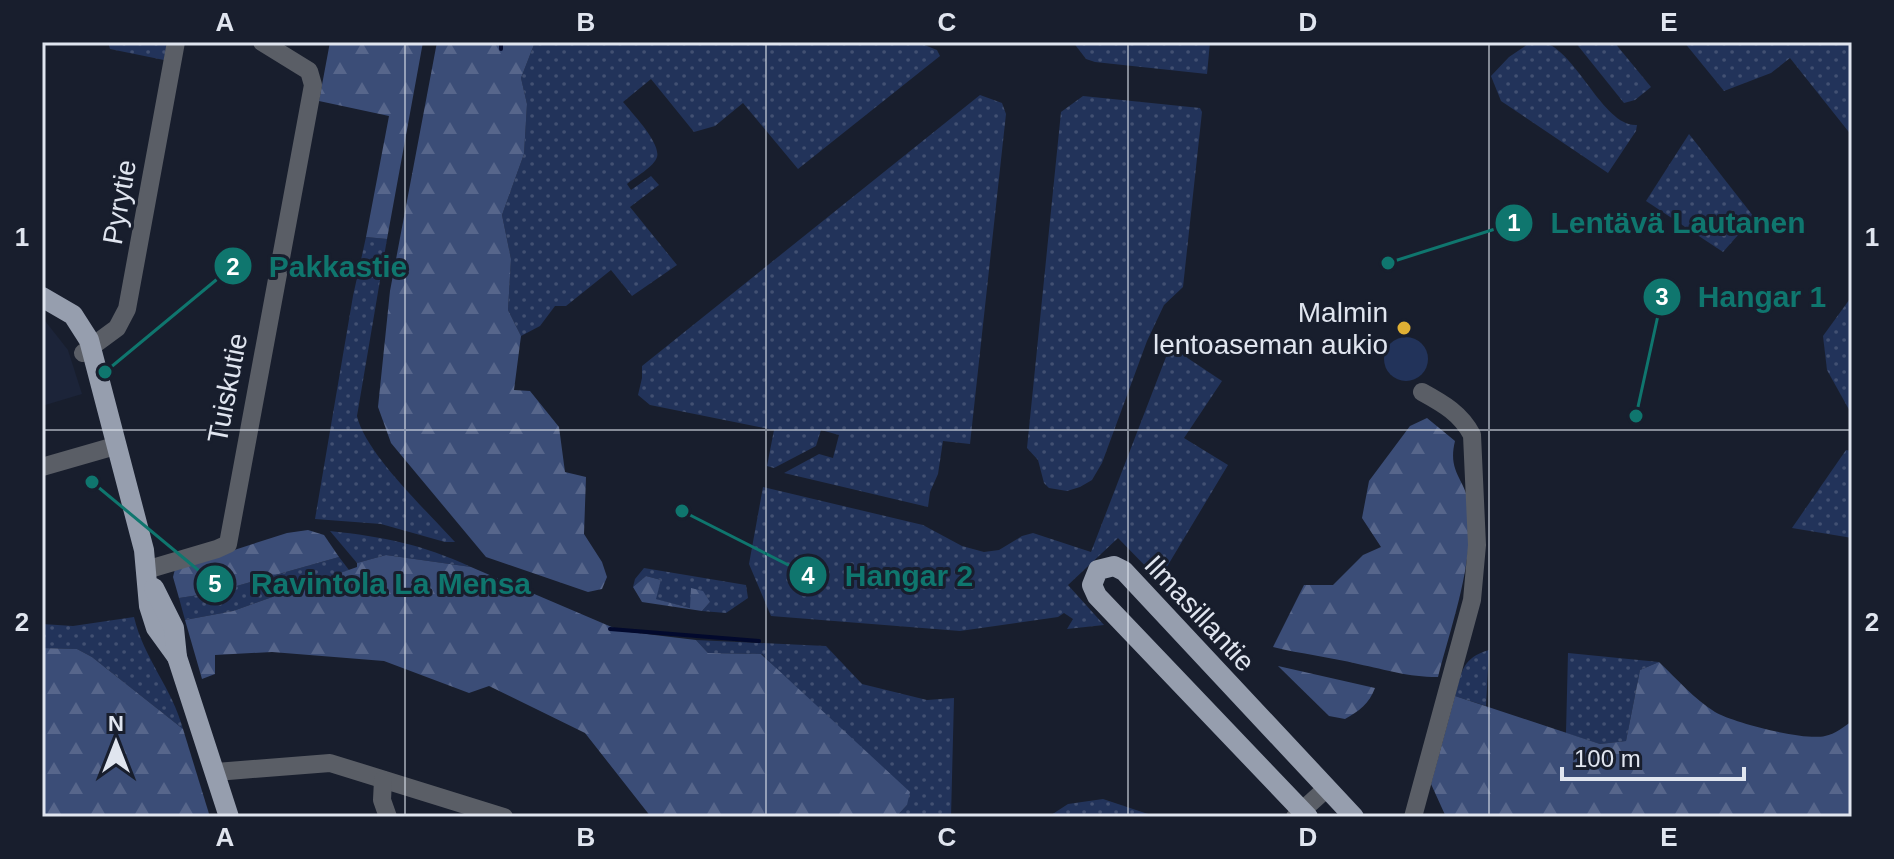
<svg xmlns="http://www.w3.org/2000/svg" width="1894" height="859" font-family="Helvetica,sans-serif">
<style>
.built{fill:#1c2439}
.grass{fill:url(#grass-dots)}
.forest{fill:url(#forest-firs)}
.green{fill:#22335a}
.lines{fill:none;stroke-linecap:round;stroke-linejoin:round}
.stream{stroke:#02092d;stroke-width:4}
.minor{stroke:#5a5e66;stroke-width:18}
.major{stroke:#969eae;stroke-width:20}
.grid{fill:none;stroke:#e0e5ef;stroke-width:2;stroke-opacity:0.55}
.poi-dot{fill:#e0b034;stroke:#181e2d;stroke-width:3}
.labels{text-anchor:middle;stroke-width:6;stroke-linejoin:round;paint-order:stroke}
.street-label{font-size:28px;fill:#e0e5ef;stroke:#181e2d}
.poi-label{font-size:28px;fill:#e0e5ef;stroke:#181e2d;text-anchor:end}
.leader{fill:none;stroke:#0f766e;stroke-width:3}
.callout-dot{fill:#0f766e;stroke:#181e2d;stroke-width:3}
.mark-label{font-size:24px;text-anchor:middle;font-weight:bold;fill:#fff}
.callout-label{font-size:30px;text-anchor:middle;font-weight:bold;fill:#0f766e;stroke:#181e2d;stroke-width:6;stroke-linejoin:round;paint-order:stroke}
.neatline{fill:none;stroke:#e0e5ef;stroke-width:3}
.grid-label{font-size:26px;text-anchor:middle;font-weight:bold;fill:#e0e5ef}
</style>
<defs>
<pattern id="grass-dots" width="8" height="8" patternUnits="userSpaceOnUse" patternTransform="scale(2)"><rect width="8" height="8" fill="#22335a"/><path d="M2 2h.1M6 6h.1" fill="none" stroke="#425072" stroke-width="1.8" stroke-linecap="round"/></pattern>
<pattern id="forest-firs" width="22" height="20" patternUnits="userSpaceOnUse" patternTransform="scale(2)"><rect width="22" height="20" fill="#3b4d77"/><path d="M5 1l3.5 6h-7zM16 11l3.5 6h-7z" fill="#57668b"/></pattern>
</defs>
<rect width="100%" height="100%" fill="#181e2d"/>
<polygon class="built" points="42,317 68,350 82,394 42,406"/>
<g class="grass">
<polygon points="108,42 165,42 167,44 164,60 110,49"/>
<path d="M 535,42 L 917,42 L 937,50 L 940,56 L 798,169 L 743,103 L 715,126 L 694,132 L 651,79 L 623,102 C 632,113 661,143 657,157 C 654,167 635,177 627,184 L 631,190 L 651,176 L 659,185 L 630,207 L 677,265 L 632,296 L 611,270 L 566,306 L 555,306 L 540,326 L 521,336 L 508,310 L 511,259 L 502,215 L 524,154 L 527,104 L 521,78 Z"/>
<polygon points="1073,42 1210,42 1207,74 1095,62 1086,59"/>
<path d="M 1531,42 C 1535,42 1539,41 1543,42 C 1577,51 1603,127 1637,125 L 1636,131 L 1608,173 L 1501,101 L 1491,76 L 1509,57 Z"/>
<polygon points="1575,42 1614,42 1651,87 1635,100 1624,103"/>
<polygon points="1684,42 1852,42 1852,136 1790,58 1771,73 1724,91"/>
<polygon points="980,95 1002,103 1006,114 970,444 943,441 938,474 930,492 928,507 784,473 819,454 833,458 839,435 821,430 816,446 774,468 767,466 774,430 650,405 638,395 642,378 642,366"/>
<polygon points="1083,96 1200,108 1202,112 1183,287 1164,305 1147,341 1102,463 1092,480 1080,487 1067,491 1049,488 1044,483 1038,460 1027,448 1061,112"/>
<polygon points="1689,134 1754,217 1723,252 1646,201"/>
<path d="M 366,237 L 387,239 L 357,416 C 365,453 428,512 455,542 L 445,542 L 381,524 L 315,519 L 353,296 Z"/>
<polygon points="1852,296 1852,415 1827,370 1823,336"/>
<polygon points="1174,353 1180,353 1222,381 1184,438 1228,465 1159,580 1118,538 1068,585 1104,625 1067,629 1073,619 1064,613 1058,617 960,631 771,616 749,564 763,487 923,525 962,546 984,552 999,550 1022,536 1033,533 1091,552 1166,357"/>
<polygon points="1846,450 1852,451 1852,538 1792,528"/>
<path d="M 330,531 C 385,537 421,544 471,567 L 386,555 L 357,563 Z"/>
<polygon points="339,557 349,570 233,611 185,620 179,598 212,593"/>
<polygon points="644,568 746,585 748,598 726,613 702,611 710,602 690,608 655,599 661,580 646,576 633,587 635,579"/>
<path d="M 134,617 C 144,659 172,688 183,729 L 92,657 L 77,649 L 42,648 L 42,624 L 73,626 Z"/>
<polygon points="696,640 826,646 862,684 927,700 954,698 951,817 896,817 907,805 762,654 708,653"/>
<path d="M 1489,650 L 1486,706 L 1455,696 C 1462,671 1462,658 1489,650 Z"/>
<polygon points="1568,653 1659,662 1640,670 1626,741 1600,744 1566,733"/>
<polygon points="1103,799 1157,817 1079,817 1073,814 1067,817 1048,817 1068,804"/>
</g>
<g class="forest">
<polygon points="330,42 423,42 387,239 366,237 389,116 319,101"/>
<polygon points="437,42 535,42 521,78 527,104 524,154 502,215 511,259 508,310 521,336 514,390 530,391 559,427 565,472 586,477 584,534 602,562 607,577 602,589 588,592 486,557 391,443 378,407 390,291"/>
<path d="M 1427,418 L 1455,441 C 1447,473 1466,479 1469,506 C 1474,564 1452,622 1438,677 C 1407,677 1388,670 1358,664 C 1330,657 1301,654 1273,647 L 1304,585 L 1333,585 L 1363,555 L 1381,547 L 1362,518 L 1369,481 L 1410,426 Z"/>
<polygon points="308,530 324,535 339,557 212,593 179,598 173,577 175,569 287,533"/>
<polygon points="386,555 471,567 621,631 696,640 708,653 761,654 910,792 907,805 896,817 651,817 585,733 489,686 469,693 384,661 272,652 215,655 215,674 202,679 185,620 233,611 357,567 357,563"/>
<polygon points="646,576 661,580 656,599 690,608 691,588 703,591 710,602 702,611 642,602 633,587"/>
<polygon points="42,648 77,649 92,657 183,729 210,817 42,817"/>
<path d="M 1659,662 C 1677,679 1694,699 1715,712 C 1734,723 1804,741 1825,736 C 1835,734 1844,727 1852,721 L 1852,817 L 1446,817 L 1431,784 L 1455,696 L 1600,744 L 1626,741 L 1640,670 Z"/>
<path d="M 1278,666 L 1375,688 C 1369,704 1359,711 1345,719 L 1329,716 Z"/>
</g>
<circle class="green" cx="1406" cy="359" r="22"/>
<g class="lines">
<g class="stream">
<polyline points="501,42 501,49"/>
<polyline points="610,629 759,641"/>
</g>
<g class="minor">
<polyline points="83,353 117,328 127,309 176,42"/>
<polyline points="42,467 115,446"/>
<polyline points="146,570 217,549 228,544 313,85 309,71 262,42"/>
<polyline points="216,772 330,763 504,817"/>
<polyline points="383,780 382,800 388,817"/>
<polyline points="1295,817 1327,788"/>
<path d="M 1413,817 L 1472,600 L 1477,545 L 1472,435 C 1461,414 1444,404 1422,392"/>
</g>
<g class="major">
<polyline points="42,297 73,315 89,340 144,550 149,606 156,628 177,657"/>
<polyline points="154,588 174,628 177,657 229,817"/>
<polyline points="1308,817 1097,596 1092,585 1098,570 1114,566 1124,571 1354,817"/>
</g>
</g>
<path class="grid" d="M 405,42 L 405,817M 766,42 L 766,817M 1128,42 L 1128,817M 1489,42 L 1489,817M 42,430 L 1852,430"/>
<circle class="poi-dot" cx="1404" cy="328" r="8"/>
<g class="labels">
<g class="street-label">
<text transform="translate(119 202) rotate(-80)" y="10">Pyrytie</text>
<text transform="translate(227 388) rotate(-79)" y="10">Tuiskutie</text>
<text transform="translate(1200 613) rotate(47)" y="10">Ilmasillantie</text>
</g>
<g class="poi-label">
<text x="1388" y="322">Malmin<tspan x="1388" dy="32">lentoaseman aukio</tspan></text>
</g>
</g>
<path class="leader" d="M1388 263L1514 223M105 372L233 266M1636 416L1662 297M682 511L808 575M92 482L215 584"/>
<g class="callout-dot">
<circle cx="1388" cy="263" r="8"/>
<circle cx="105" cy="372" r="8"/>
<circle cx="1636" cy="416" r="8"/>
<circle cx="682" cy="511" r="8"/>
<circle cx="92" cy="482" r="8"/>
<circle cx="1514" cy="223" r="20"/>
<circle cx="233" cy="266" r="20"/>
<circle cx="1662" cy="297" r="20"/>
<circle cx="808" cy="575" r="20"/>
<circle cx="215" cy="584" r="20"/>
</g>
<g class="mark-label">
<text x="1514" y="231">1</text>
<text x="233" y="275">2</text>
<text x="1662" y="305">3</text>
<text x="808" y="584">4</text>
<text x="215" y="592">5</text>
</g>
<g class="callout-label">
<text x="1678" y="233">Lentävä Lautanen</text>
<text x="338" y="277">Pakkastie</text>
<text x="1762" y="307">Hangar 1</text>
<text x="909" y="586">Hangar 2</text>
<text x="391" y="594">Ravintola La Mensa</text>
</g>
<rect width="1894" height="859" fill="none" stroke="#181e2d" stroke-width="88"/>
<g transform="translate(116 743)" stroke="#181e2d" stroke-width="6" paint-order="stroke">
<path d="M0-6L14 30L0 20L-14 30Z" fill="#e0e5ef"/>
<text y="-12" font-size="22" font-weight="bold" text-anchor="middle" fill="#e0e5ef">N</text>
</g>
<path d="M1562 767v12h182v-12" fill="none" stroke="#e0e5ef" stroke-width="4"/>
<text x="1574" y="767" font-size="24" fill="#e0e5ef" stroke="#181e2d" stroke-width="6" paint-order="stroke">100 m</text>
<rect x="44" y="44" width="1806" height="771" class="neatline"/>
<g class="grid-label">
<text x="225" y="31">A</text>
<text x="586" y="31">B</text>
<text x="947" y="31">C</text>
<text x="1308" y="31">D</text>
<text x="1669" y="31">E</text>
<text x="22" y="246">1</text>
<text x="1872" y="246">1</text>
<text x="22" y="631">2</text>
<text x="1872" y="631">2</text>
<text x="225" y="846">A</text>
<text x="586" y="846">B</text>
<text x="947" y="846">C</text>
<text x="1308" y="846">D</text>
<text x="1669" y="846">E</text>
</g>
</svg>
